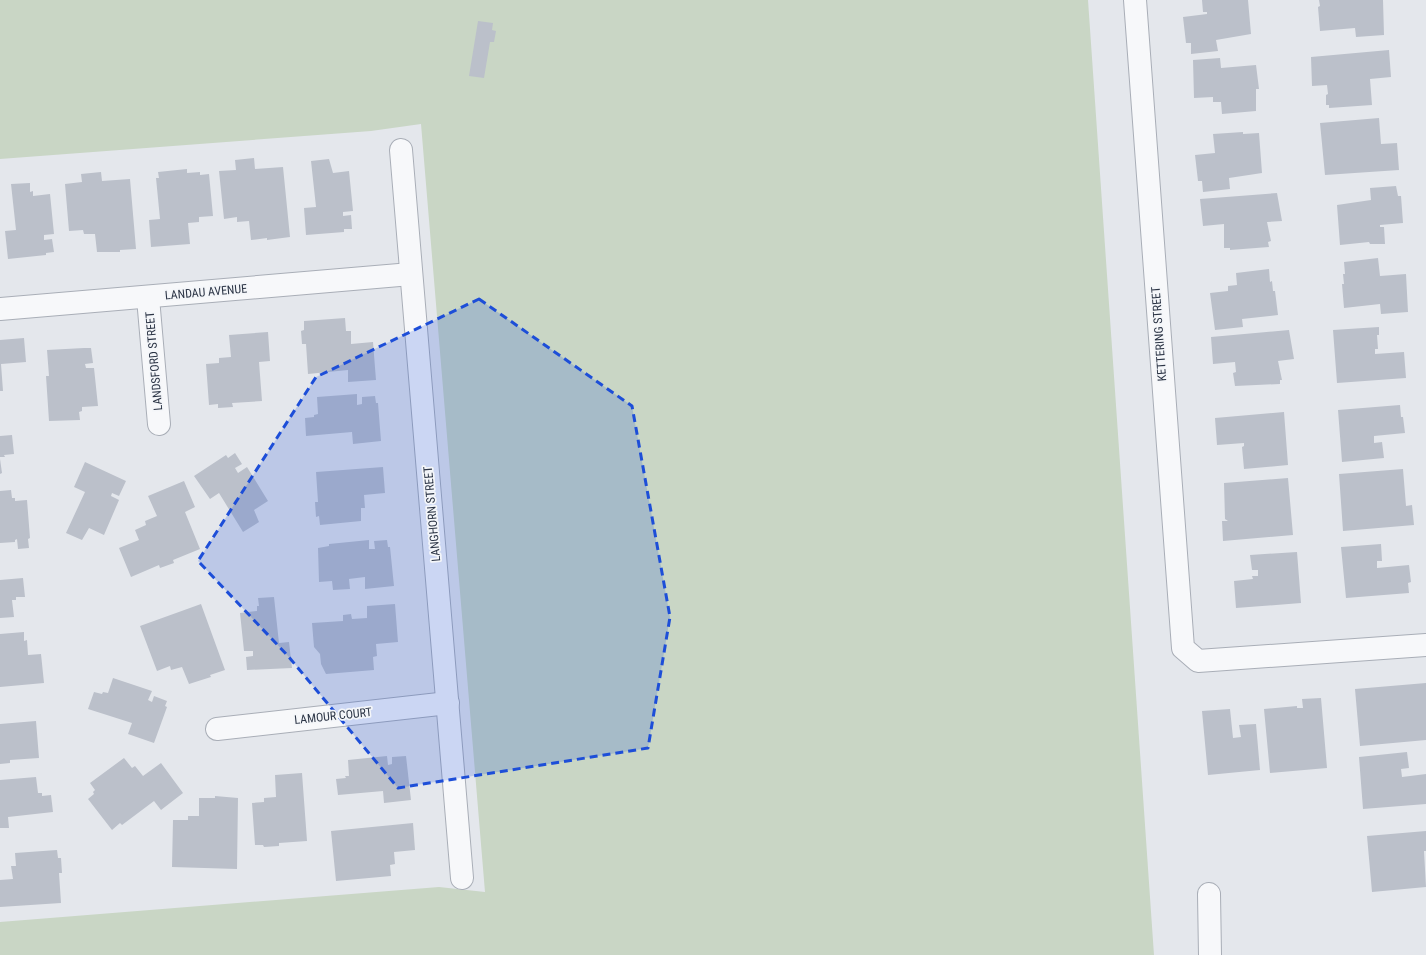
<svg xmlns="http://www.w3.org/2000/svg" width="1426" height="955" font-family="'Roboto Condensed',sans-serif">
<style>
.green{fill:#c9d6c5}
.building{fill:#bbc0ca}
.lines{fill:none;stroke-linecap:round;stroke-linejoin:round}
.street-casing{stroke:#a9aeb7;stroke-width:24}
.street{stroke:#f7f8fa;stroke-width:22}
.marked{fill:#1d4ed8;fill-opacity:0.2;stroke:#1d4ed8;stroke-width:3;stroke-dasharray:8 5;stroke-linejoin:round}
.labels{text-anchor:middle;stroke-width:3.5;stroke-linejoin:round;paint-order:stroke}
.street-label{font-size:12px;fill:#2b3445;stroke:#f4f6f9}
</style>
<rect width="100%" height="100%" fill="#e4e7ec"/>
<polygon class="green" points="0,0 1088,0 1154,955 0,955 0,922 439,887 485,892 421,124 371,131 0,159"/>
<g class="building">
<polygon points="1202,0 1248,0 1251,34 1216,40 1218,51 1191,54 1191,43 1186,43 1183,17 1207,14 1207,12 1203,12"/>
<polygon points="1319,0 1383,0 1384,35 1356,37 1355,28 1320,31 1318,7 1320,6"/>
<polygon points="478,21 493,23 492,30 496,31 494,42 490,42 484,78 469,76"/>
<polygon points="1389,50 1391,77 1370,79 1372,105 1329,108 1329,105 1326,105 1326,95 1328,94 1327,85 1312,86 1311,57"/>
<polygon points="1220,58 1221,68 1256,65 1259,89 1256,89 1256,111 1222,114 1221,102 1213,102 1213,97 1194,98 1193,60"/>
<polygon points="1379,118 1381,144 1397,143 1399,170 1325,175 1320,123"/>
<polygon points="1243,132 1243,134 1259,133 1262,173 1229,178 1230,189 1203,192 1202,181 1198,181 1195,155 1215,153 1213,134"/>
<polygon points="254,158 255,169 283,167 290,237 267,240 267,238 251,240 249,221 237,222 237,217 224,219 219,171 236,170 235,160"/>
<polygon points="329,159 333,173 349,171 353,211 343,212 343,216 351,215 352,229 344,229 344,232 306,235 304,208 316,207 311,161"/>
<polygon points="187,169 187,173 200,172 200,175 209,174 213,216 199,217 199,222 188,223 190,244 151,247 149,220 160,219 156,178 159,178 158,172"/>
<polygon points="101,172 102,181 130,179 136,249 120,250 120,252 97,252 95,234 84,234 83,230 69,231 65,184 82,182 81,174"/>
<polygon points="30,183 30,192 33,191 33,196 50,194 54,234 44,235 44,240 52,239 54,252 46,253 46,255 8,259 5,231 16,230 11,184"/>
<polygon points="1396,186 1398,196 1401,196 1403,223 1380,225 1380,227 1384,227 1385,244 1370,244 1369,242 1340,245 1337,205 1371,200 1370,188"/>
<polygon points="1277,193 1282,221 1267,222 1271,241 1268,242 1269,247 1230,250 1230,248 1224,248 1224,224 1203,226 1200,199"/>
<polygon points="1378,258 1380,276 1406,274 1408,312 1381,314 1380,304 1344,308 1342,284 1344,284 1343,274 1345,274 1344,262"/>
<polygon points="1269,269 1270,282 1272,281 1273,291 1275,291 1278,315 1242,319 1243,327 1215,330 1210,293 1228,291 1228,286 1237,285 1236,273"/>
<polygon points="345,318 346,331 351,331 351,344 373,342 376,380 348,382 348,370 308,374 306,344 302,344 301,331 304,330 304,321"/>
<polygon points="1379,327 1379,335 1377,335 1378,349 1375,349 1375,354 1404,352 1406,378 1337,383 1333,330"/>
<polygon points="1289,330 1294,359 1278,361 1282,380 1280,380 1280,384 1235,386 1233,373 1236,372 1235,362 1213,364 1211,337"/>
<polygon points="268,332 270,361 259,362 262,401 232,403 233,407 218,408 218,404 209,405 206,364 219,363 219,358 231,357 229,335"/>
<polygon points="24,338 26,362 1,364 3,391 0,391 0,340"/>
<polygon points="84,348 91,348 93,363 85,364 86,368 94,368 98,406 82,407 82,411 79,412 80,420 49,421 46,376 49,376 47,350"/>
<polygon points="357,394 357,405 362,404 362,397 375,396 376,403 378,403 381,441 353,444 352,432 306,436 305,418 314,417 314,415 318,414 317,397"/>
<polygon points="1400,405 1401,417 1403,417 1405,433 1374,436 1374,443 1382,442 1384,458 1342,462 1338,410"/>
<polygon points="1284,412 1288,465 1244,469 1242,447 1244,446 1244,443 1217,445 1215,418"/>
<polygon points="12,435 14,454 4,455 5,457 0,457 0,436"/>
<polygon points="235,453 242,464 235,468 238,473 247,467 268,501 254,510 259,522 243,532 219,493 210,499 194,476 226,455 228,458"/>
<polygon points="0,459 2,473 0,474"/>
<polygon points="85,462 126,481 119,496 112,493 111,496 119,500 104,535 89,528 82,540 66,533 85,492 74,487"/>
<polygon points="383,467 385,493 364,495 365,508 361,508 361,521 320,525 319,516 316,517 315,502 318,502 316,472"/>
<polygon points="1403,469 1406,506 1412,505 1414,525 1343,531 1339,474"/>
<polygon points="1288,478 1293,535 1223,541 1222,521 1228,521 1225,519 1224,483"/>
<polygon points="184,481 195,507 185,512 200,549 173,560 174,563 160,568 159,565 131,577 119,548 139,540 135,530 146,525 145,521 157,516 148,496"/>
<polygon points="11,490 12,498 15,498 15,501 27,500 30,538 28,539 29,548 18,549 17,539 15,540 15,542 0,543 0,491"/>
<polygon points="369,540 369,549 375,549 374,541 387,540 388,547 390,547 394,586 365,589 365,577 349,579 350,589 333,590 332,581 319,582 318,548 329,546 329,544"/>
<polygon points="1381,544 1382,561 1377,561 1377,568 1409,565 1411,582 1408,583 1409,593 1346,598 1341,547"/>
<polygon points="1297,552 1301,603 1236,608 1234,581 1253,579 1252,576 1258,576 1258,570 1252,570 1250,555"/>
<polygon points="23,578 25,597 16,597 16,600 12,600 14,617 0,618 0,580"/>
<polygon points="274,597 279,643 289,642 292,668 247,670 246,657 253,656 253,651 244,651 240,613 257,611 257,606 259,606 258,598"/>
<polygon points="201,604 225,670 210,675 211,677 189,684 182,667 171,670 170,666 157,671 140,626"/>
<polygon points="395,604 398,642 376,644 377,656 373,657 374,670 326,674 321,664 320,654 314,647 312,623 343,621 343,615 351,614 352,619 367,618 367,606"/>
<polygon points="24,632 24,641 27,640 28,655 41,654 44,683 0,687 0,634"/>
<polygon points="113,678 152,691 148,700 152,702 154,696 167,701 165,706 167,707 154,743 128,734 132,723 88,709 94,692 102,694 103,692 108,693"/>
<polygon points="1426,683 1426,740 1360,746 1355,689"/>
<polygon points="1321,698 1327,768 1270,773 1264,709 1297,706 1297,708 1303,708 1302,699"/>
<polygon points="1230,709 1233,738 1241,737 1239,725 1256,724 1260,770 1208,775 1202,711"/>
<polygon points="36,721 39,758 10,760 10,763 0,764 0,724"/>
<polygon points="1407,752 1409,768 1401,769 1402,777 1426,774 1426,804 1363,809 1359,757"/>
<polygon points="387,756 388,765 392,764 392,757 406,756 411,800 384,803 383,791 338,795 336,779 346,778 345,776 349,776 348,760"/>
<polygon points="124,758 132,768 135,766 143,776 161,763 183,793 161,810 154,801 122,825 120,823 112,830 88,799 94,794 93,792 95,790 90,783"/>
<polygon points="302,773 307,841 279,843 279,846 264,847 263,845 255,845 252,803 264,802 264,798 276,797 275,775"/>
<polygon points="36,777 38,793 42,793 42,796 51,795 53,812 8,817 9,828 0,828 0,780"/>
<polygon points="215,796 238,798 237,869 172,867 173,820 188,820 188,816 199,816 199,798 215,798"/>
<polygon points="413,823 415,850 394,852 395,864 390,865 391,876 336,881 331,831"/>
<polygon points="1426,831 1426,851 1424,851 1426,887 1372,892 1367,836"/>
<polygon points="57,850 58,858 61,858 62,873 59,873 61,903 0,907 0,880 13,879 11,866 16,866 15,853"/>
</g>
<g class="lines">
<defs>
<g id="street">
<polyline points="1135,0 1183,648 1198,661 1426,645"/>
<polyline points="401,150 462,878"/>
<polyline points="148,298 159,424"/>
<polyline points="0,309 411,274"/>
<polyline points="217,729 448,703"/>
<polyline points="1209,894 1210,955"/>
</g>
</defs>
<use href="#street" class="street-casing"/>
<use href="#street" class="street"/>
</g>
<path class="marked" d="M 479,299 L 632,406 L 670,617 L 648,748 L 398,788 L 288,656 L 198,561 L 316,377 Z"/>
<g class="labels">
<g class="street-label">
<text transform="translate(206 292) rotate(-5)" y="4">LANDAU AVENUE</text>
<text transform="translate(1159 334) rotate(-94)" y="4">KETTERING STREET</text>
<text transform="translate(154 361) rotate(-95)" y="4">LANDSFORD STREET</text>
<text transform="translate(432 514) rotate(-95)" y="4">LANGHORN STREET</text>
<text transform="translate(333 716) rotate(-6)" y="4">LAMOUR COURT</text>
</g>
</g>
</svg>
